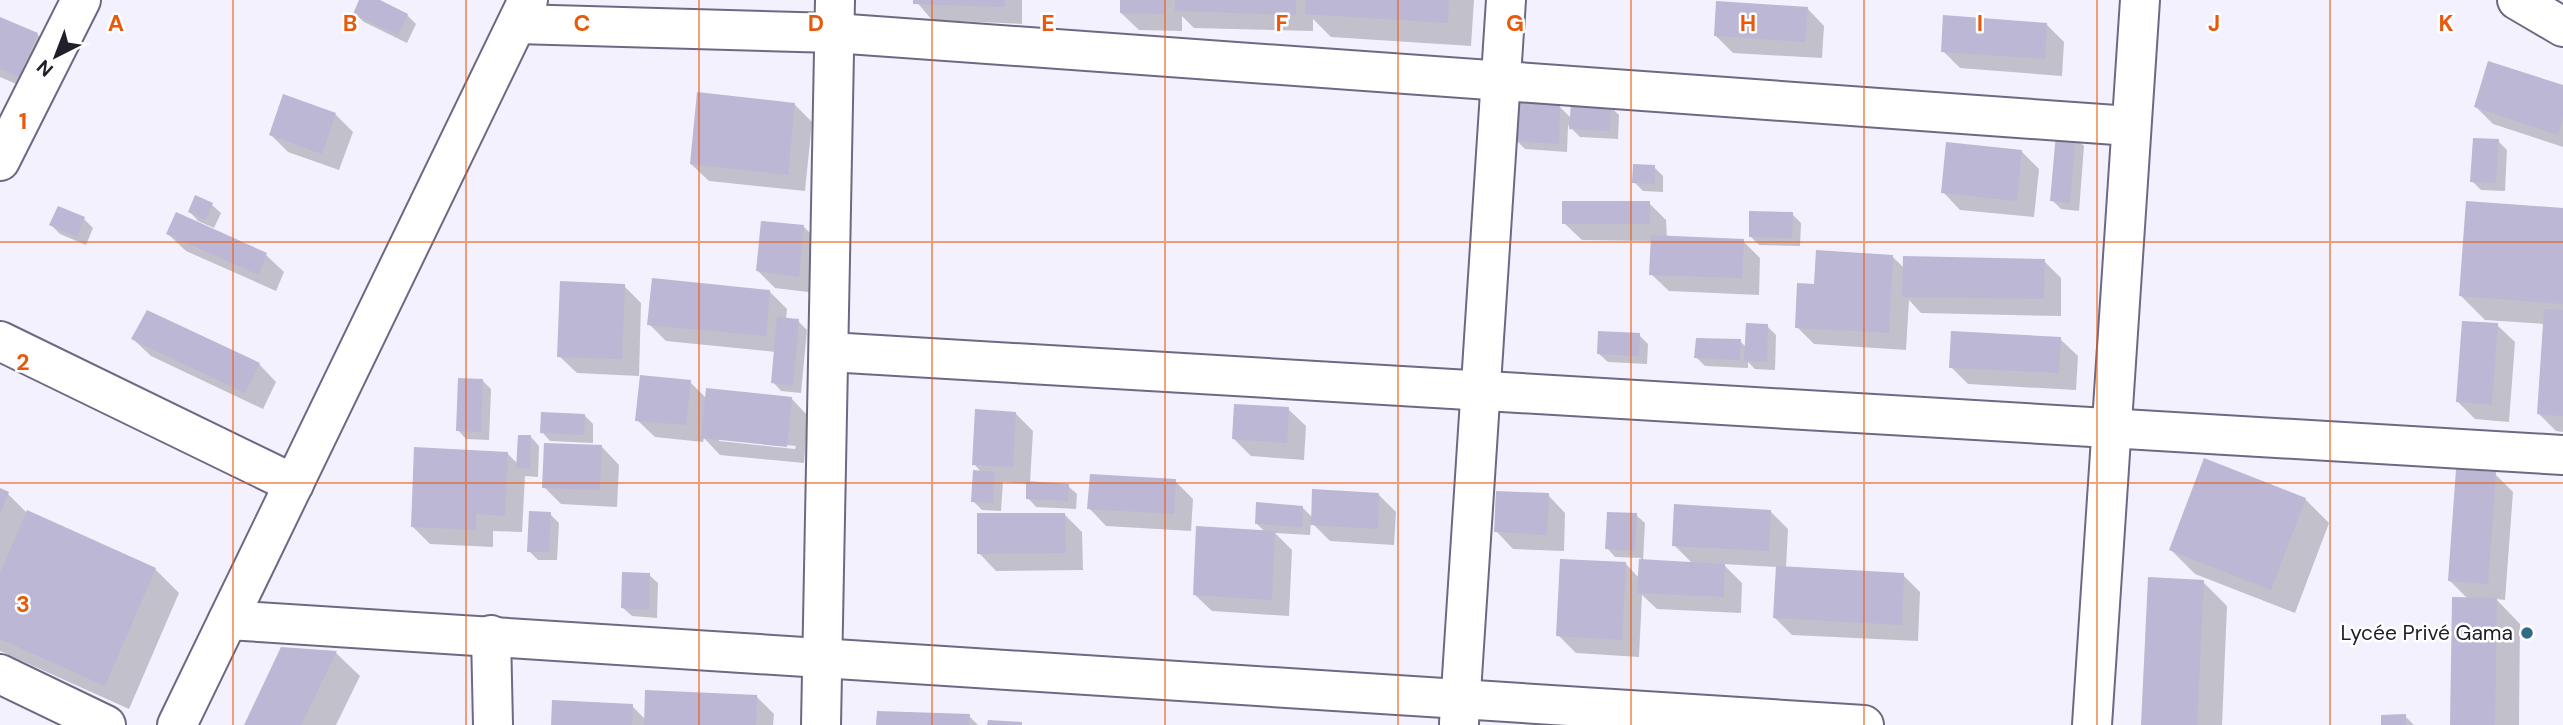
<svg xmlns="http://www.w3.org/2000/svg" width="2563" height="725" font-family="'DM Sans',sans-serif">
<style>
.shadow{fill:#0003;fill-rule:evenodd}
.building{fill:#bbb7d4}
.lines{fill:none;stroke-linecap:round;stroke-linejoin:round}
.minor-casing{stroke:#6d6983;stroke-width:42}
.minor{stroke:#fff;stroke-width:38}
.grid{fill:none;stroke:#e8590c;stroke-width:2;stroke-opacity:0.55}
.poi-dot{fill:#2f6b82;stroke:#fff;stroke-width:2.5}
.labels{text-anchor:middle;stroke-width:5;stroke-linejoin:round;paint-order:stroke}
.poi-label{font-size:21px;fill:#21202a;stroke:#fff;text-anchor:end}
.grid-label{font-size:23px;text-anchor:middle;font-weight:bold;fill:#e8590c;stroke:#fff;stroke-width:5;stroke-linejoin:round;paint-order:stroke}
</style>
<rect width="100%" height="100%" fill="#f3f1fd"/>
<g class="shadow">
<polygon points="361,0 376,0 407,15 416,24 407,43 364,22 355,14"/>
<polygon points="915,0 1022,0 1022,24 932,20"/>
<polygon points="1122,0 1474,0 1471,46 1331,37 1313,19 1313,31 1194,28 1182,16 1182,31 1139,30 1121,13"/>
<polygon points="1807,8 1824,26 1822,58 1733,53 1716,36"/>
<polygon points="0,19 37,34 54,52 37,93 0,77"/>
<polygon points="2046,24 2064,42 2062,76 1960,68 1943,51"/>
<polygon points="2563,87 2563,147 2493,124 2476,107"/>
<polygon points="284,96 336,115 353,132 339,170 288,152 271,135"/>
<polygon points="794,104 812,122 805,191 709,181 691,164"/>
<polygon points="1610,106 1619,115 1618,139 1580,137 1568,125 1567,152 1525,149 1516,140 1560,107 1572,119"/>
<polygon points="2075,137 2084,146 2079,211 2061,209 2052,200"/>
<polygon points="2498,141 2507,150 2505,191 2481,190 2472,181"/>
<polygon points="2021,151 2039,169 2034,217 1960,210 1943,192"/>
<polygon points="1654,167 1663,176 1663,192 1643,191 1634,182"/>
<polygon points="1649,203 1666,220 1667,238 1743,241 1760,258 1759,295 1669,291 1651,274 1652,241 1582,240 1564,223"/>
<polygon points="212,205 221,213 214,228 198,221 190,212"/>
<polygon points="2563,210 2563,432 2556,431 2539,414 2544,324 2485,320 2461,296"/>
<polygon points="1792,214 1801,223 1800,246 1759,245 1750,236"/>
<polygon points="177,215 266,255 284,272 276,291 186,251 168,234"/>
<polygon points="84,219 93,228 86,245 60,234 51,225"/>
<polygon points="804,227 821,244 816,293 775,288 758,271"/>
<polygon points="1893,257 1904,268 2044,261 2061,278 2061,316 1921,313 1909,300 1906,350 1814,344 1797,327 1815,286"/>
<polygon points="624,286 641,303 639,376 577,373 559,356"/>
<polygon points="769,291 787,309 786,320 798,321 807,330 801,393 781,391 773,382 776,352 666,341 649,324"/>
<polygon points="2497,325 2515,342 2509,422 2475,419 2458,402"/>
<polygon points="1767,326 1776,335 1775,370 1755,369 1748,362 1748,368 1705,366 1696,357 1740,341 1747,348"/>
<polygon points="1639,335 1648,344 1647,364 1608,362 1599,354"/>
<polygon points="133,339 259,364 276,382 263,409 151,356"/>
<polygon points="2060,339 2078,356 2076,390 1968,384 1951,367"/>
<polygon points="482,380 491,389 489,440 466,439 458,430"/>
<path d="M 690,382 L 706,398 L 791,398 L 808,416 L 804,463 L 720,455 L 704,438 L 703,442 L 655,437 L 637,420 ZM 719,438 L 796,446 L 795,449 L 719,441 Z"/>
<polygon points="1288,409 1306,426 1304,460 1251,456 1234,439"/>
<polygon points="1015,413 1033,431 1030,483 1068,486 1077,494 1076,509 1036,507 1028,498 1028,484 1003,482 1001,511 982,510 973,501 982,473 974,464"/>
<polygon points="585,416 593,424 593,443 550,441 542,432"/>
<polygon points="531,437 539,446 538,477 525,476 522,532 493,531 493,547 430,544 413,527 508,454 518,464"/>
<polygon points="602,447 619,465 617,507 561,504 544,487"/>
<polygon points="2495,474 2513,492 2505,600 2496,599 2520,624 2519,725 2451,725 2468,599 2449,580"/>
<polygon points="1175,481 1193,499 1191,531 1106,526 1089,508"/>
<polygon points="0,490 8,494 26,512 155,569 179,593 129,709 0,651"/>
<polygon points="1379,495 1396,512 1394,545 1330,541 1311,522 1310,535 1275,533 1292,550 1289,616 1212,611 1194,594 1265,532 1257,524 1302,507 1313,518"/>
<polygon points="1548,495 1565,513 1564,551 1513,549 1496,531"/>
<polygon points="2305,499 2329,523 2295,613 2195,574 2171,550"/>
<polygon points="1770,511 1788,529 1786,568 1903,575 1920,592 1918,641 1792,635 1775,618 1777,567 1723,564 1742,583 1741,613 1657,609 1642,595 1639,657 1576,653 1558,635 1626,564 1640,579 1641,558 1615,557 1607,548 1636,515 1645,523 1643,561 1693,564 1674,545"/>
<polygon points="550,514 559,523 557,560 538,560 529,551"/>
<polygon points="1064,514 1082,532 1083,570 996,571 979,553"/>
<polygon points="649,575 658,583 657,618 632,616 623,608"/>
<polygon points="2203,582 2227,606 2222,725 2143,725"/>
<polygon points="282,649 336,653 360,676 336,725 245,725"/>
<polygon points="757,697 774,714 773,725 553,725 632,706 646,720"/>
<polygon points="969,716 978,725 878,725"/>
<polygon points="2405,716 2414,725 2383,725"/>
</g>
<g class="building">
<polygon points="359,0 380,0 408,14 398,35 353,14"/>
<polygon points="913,0 1005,0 1005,7 913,4"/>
<polygon points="1120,0 1166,0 1165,14 1120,13"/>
<polygon points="1175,0 1296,0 1296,15 1175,11"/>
<polygon points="1306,0 1449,0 1448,23 1305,14"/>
<polygon points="1716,1 1808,7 1805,42 1714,36"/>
<polygon points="1943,15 2047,23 2045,59 1941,52"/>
<polygon points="0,17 38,33 19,77 0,69"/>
<polygon points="2488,61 2563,85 2563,118 2558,135 2474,107"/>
<polygon points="697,92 795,103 788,175 690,164"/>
<polygon points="283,94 336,113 322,154 269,135"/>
<polygon points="1516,102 1560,105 1559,144 1514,141"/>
<polygon points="1571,102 1611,104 1610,131 1569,129"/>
<polygon points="2056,134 2076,135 2070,203 2050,201"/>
<polygon points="2473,138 2499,139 2496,183 2470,182"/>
<polygon points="1946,142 2022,150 2017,201 1941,193"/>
<polygon points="1633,164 1655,165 1655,184 1632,183"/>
<polygon points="195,195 213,203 205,220 188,212"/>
<rect x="1562" y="201" width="88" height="23"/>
<polygon points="2466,201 2563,208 2563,304 2459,296"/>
<polygon points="58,206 85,217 77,237 49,225"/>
<polygon points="1749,211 1793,212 1792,238 1749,237"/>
<polygon points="176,212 267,253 259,275 166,234"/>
<polygon points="761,221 804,225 799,277 756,271"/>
<polygon points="1651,235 1744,239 1742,278 1649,275"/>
<polygon points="1816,250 1893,255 1889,333 1795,328 1797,283 1814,284"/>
<polygon points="1903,256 2045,259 2044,299 1902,297"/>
<polygon points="652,278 770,290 766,336 647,325"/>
<polygon points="560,281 625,284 622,359 557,357"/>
<polygon points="2544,309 2563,310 2563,416 2537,414"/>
<polygon points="147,310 260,363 245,393 131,339"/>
<polygon points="777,317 799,319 793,386 771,383"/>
<polygon points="2462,321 2498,323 2492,405 2456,402"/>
<polygon points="1746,323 1768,324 1767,362 1744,361"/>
<polygon points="1598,331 1640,333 1639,356 1597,354"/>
<polygon points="1951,331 2061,337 2059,373 1949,368"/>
<polygon points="1696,338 1741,339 1740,360 1694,358"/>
<polygon points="640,375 691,380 686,425 635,421"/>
<polygon points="458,378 483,379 481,432 456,431"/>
<polygon points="706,388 792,397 787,447 701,438"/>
<polygon points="1234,404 1289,407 1287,443 1232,439"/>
<polygon points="975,409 1016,412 1013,467 972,465"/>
<polygon points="541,412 585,414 584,435 540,433"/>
<polygon points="518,435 531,435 530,469 516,468"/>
<polygon points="544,443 602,445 600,490 542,488"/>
<polygon points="414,447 508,452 505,516 476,514 476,530 411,527"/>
<polygon points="2204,458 2306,498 2271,590 2169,550"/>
<polygon points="2456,469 2496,472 2488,584 2448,581"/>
<polygon points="973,470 995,472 993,503 971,502"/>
<polygon points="1090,474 1176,479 1174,514 1087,509"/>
<polygon points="1026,481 1069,484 1068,501 1026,499"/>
<polygon points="0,488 9,492 0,514"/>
<polygon points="1312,489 1379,493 1378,529 1311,525"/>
<polygon points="1496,491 1549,493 1547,535 1494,532"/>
<polygon points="1256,502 1303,506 1302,527 1255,524"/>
<polygon points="1674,504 1771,510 1769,551 1672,546"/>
<polygon points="27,510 156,568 105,686 0,639 0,573"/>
<polygon points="529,511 551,512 549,552 527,552"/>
<polygon points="1607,512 1637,513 1635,551 1605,549"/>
<polygon points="977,513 1065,513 1066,553 977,554"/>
<polygon points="1196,526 1275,531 1272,600 1193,595"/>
<polygon points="1560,559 1626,562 1622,640 1556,636"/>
<polygon points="1639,559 1725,564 1724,597 1637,593"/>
<polygon points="1776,566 1904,573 1902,625 1773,618"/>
<polygon points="622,572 650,573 649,610 621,608"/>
<polygon points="2148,577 2204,580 2197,725 2141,725"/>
<polygon points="2452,597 2497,598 2495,725 2450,725"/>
<polygon points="281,647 337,651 301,725 244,725"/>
<polygon points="645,690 757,695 756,725 644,725"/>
<polygon points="552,700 633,704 632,725 551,725"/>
<polygon points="877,711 970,714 969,725 876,725"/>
<polygon points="2406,714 2406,725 2381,725 2381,715"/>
<polygon points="988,720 1022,722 1022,725 987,725"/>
</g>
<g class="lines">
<defs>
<g id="minor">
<polyline points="2517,0 2563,27"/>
<polyline points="517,24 834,33 2130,126"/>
<polyline points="0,161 81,0"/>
<polyline points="0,341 294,484"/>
<polyline points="829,352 2563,455"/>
<polyline points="228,620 1864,725"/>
<polyline points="491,635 493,725"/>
<polyline points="0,674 106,725"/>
<polyline points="1459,723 1506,0"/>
<polyline points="177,725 528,0"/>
<polyline points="821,725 835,0"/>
<polyline points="2092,725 2140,0"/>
</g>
</defs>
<use href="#minor" class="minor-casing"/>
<use href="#minor" class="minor"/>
</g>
<path class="grid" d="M 233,0 L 233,725M 466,0 L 466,725M 699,0 L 699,725M 932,0 L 932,725M 1165,0 L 1165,725M 1398,0 L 1398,725M 1631,0 L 1631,725M 1864,0 L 1864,725M 2097,0 L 2097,725M 2330,0 L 2330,725M 0,242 L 2563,242M 0,483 L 2563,483"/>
<circle class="poi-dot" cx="2527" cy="633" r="7"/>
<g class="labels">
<g class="poi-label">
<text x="2513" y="640">Lycée Privé Gama</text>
</g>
</g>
<g class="grid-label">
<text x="116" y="31">A</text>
<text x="350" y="31">B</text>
<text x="582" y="31">C</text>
<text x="816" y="31">D</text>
<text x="1048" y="31">E</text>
<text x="1282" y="31">F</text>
<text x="1515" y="31">G</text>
<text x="1748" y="31">H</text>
<text x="1980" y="31">I</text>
<text x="2214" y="31">J</text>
<text x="2446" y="31">K</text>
<text x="23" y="129">1</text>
<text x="23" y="370">2</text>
<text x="23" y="612">3</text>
</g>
<g transform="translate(56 56) rotate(222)" stroke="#ffffff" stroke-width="5" paint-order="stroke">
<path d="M0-5L12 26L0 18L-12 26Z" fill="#21202a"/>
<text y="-10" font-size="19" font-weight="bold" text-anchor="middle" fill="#21202a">N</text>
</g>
</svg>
